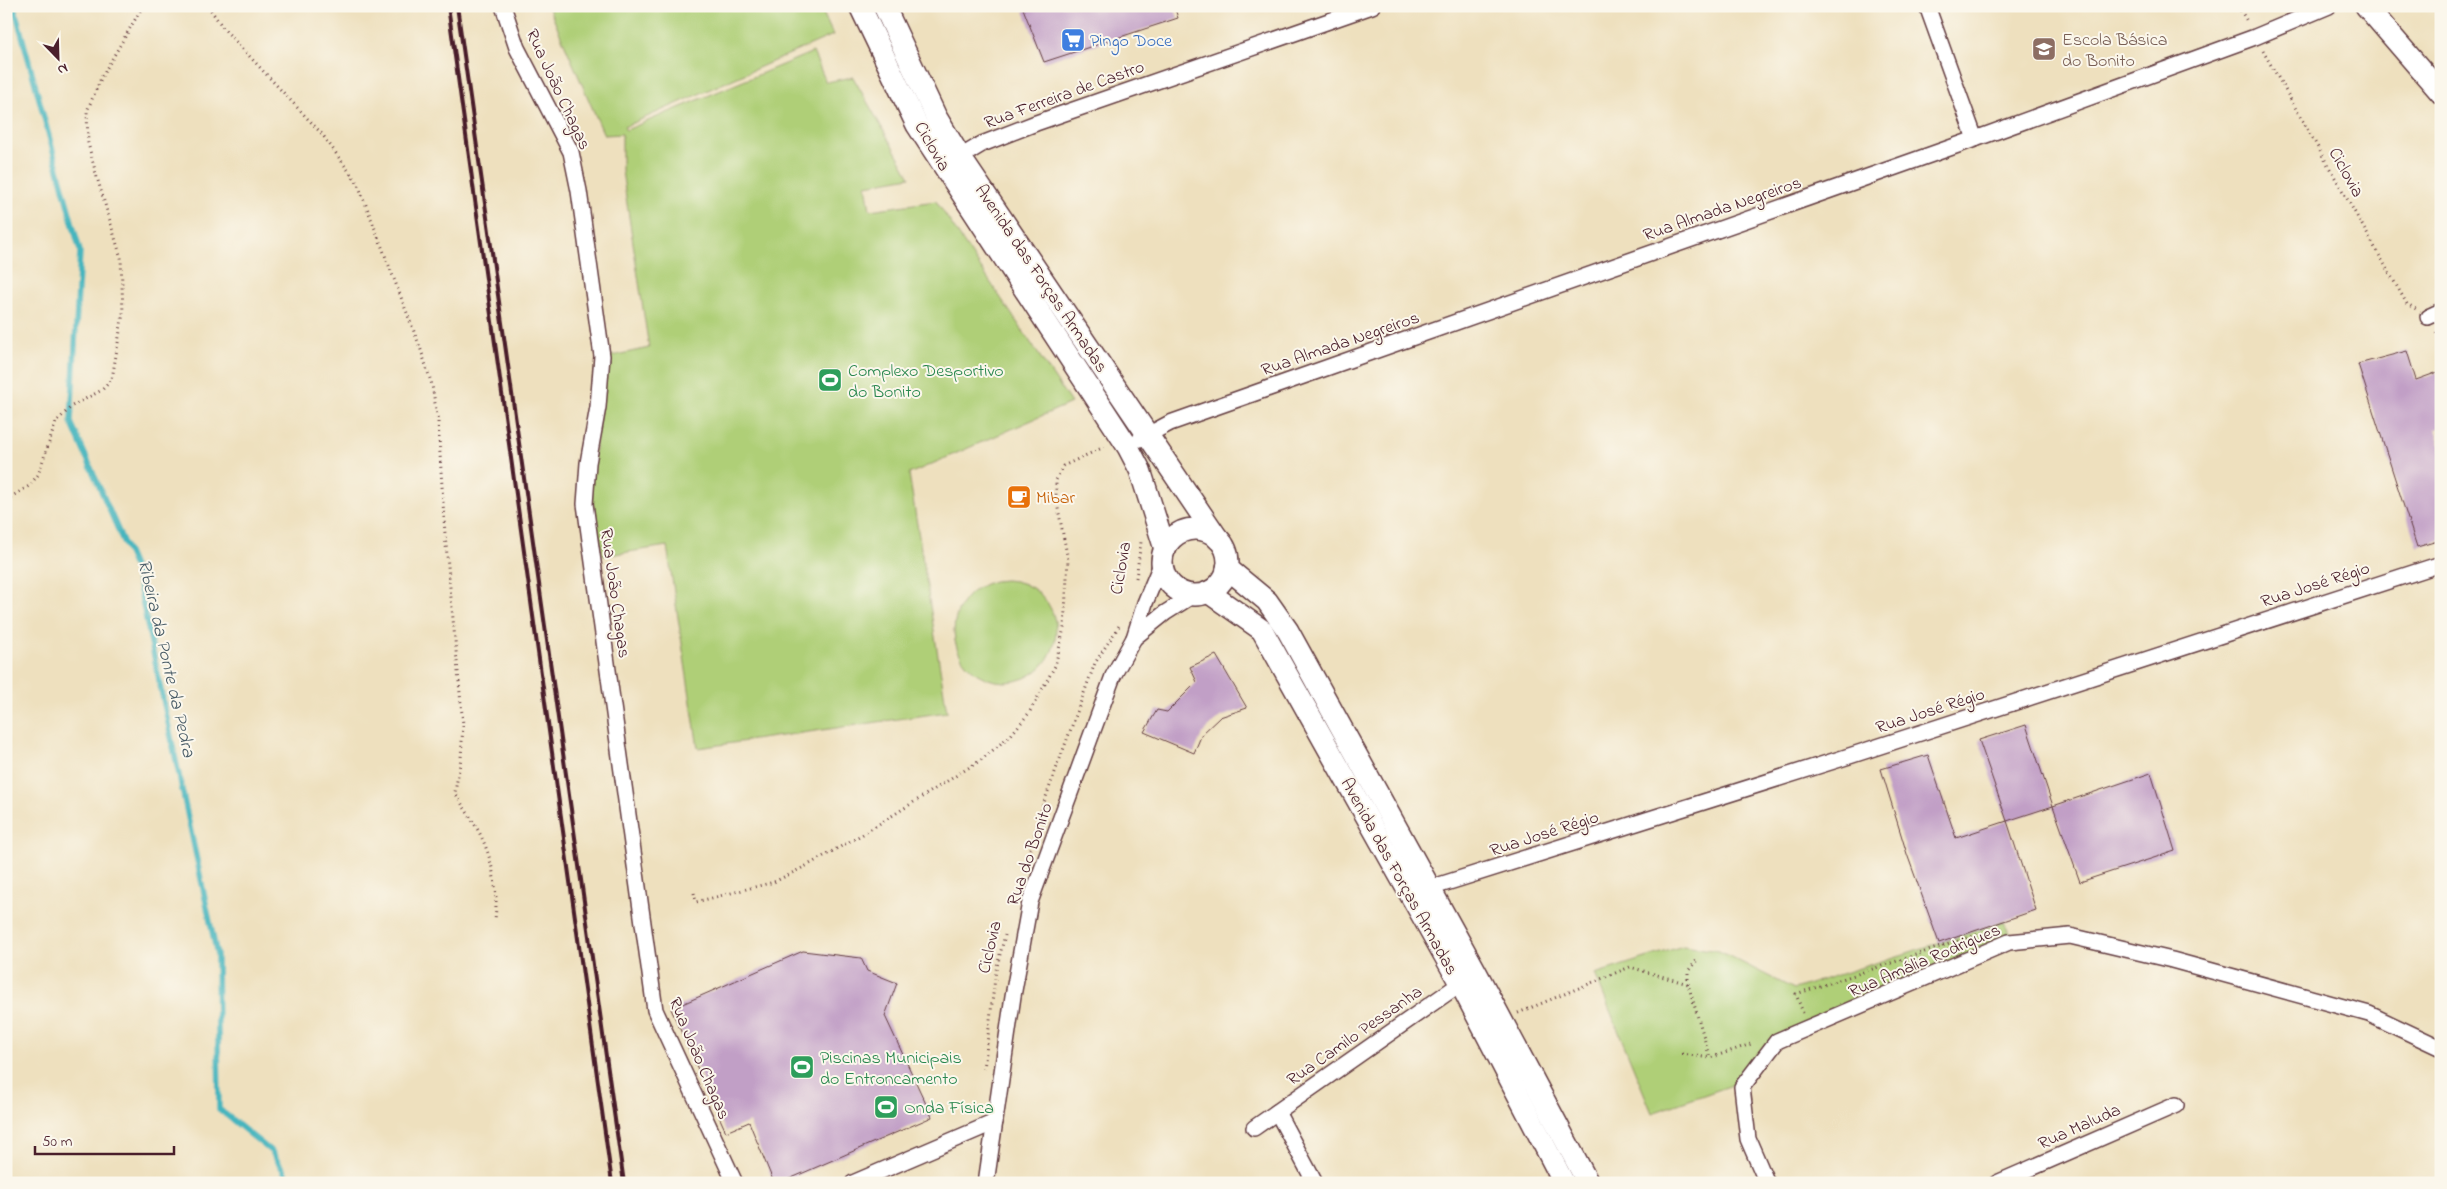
<svg xmlns="http://www.w3.org/2000/svg" width="2447" height="1189" font-family="'Indie Flower',sans-serif">
<style>
.green{fill:#afcf77;stroke:#7c7751}
.lines{fill:none;stroke-linecap:round;stroke-linejoin:round}
.stream{stroke:#46b5be;stroke-width:5.5}
.building{fill:#c19fc6}
.street-casing{stroke:#633c41;stroke-width:18}
.secondary-casing{stroke:#633c41;stroke-width:24}
.path{stroke:#633c41;stroke-width:3;stroke-dasharray:1 4;stroke-linecap:butt}
.street{stroke:#fff;stroke-width:15}
.secondary{stroke:#fff;stroke-width:21}
.rail{stroke:#4a1f2b;stroke-width:4}
.labels{text-anchor:middle;stroke-width:4;stroke-linejoin:round;paint-order:stroke}
.education-label{font-size:18px;fill:#785e54;stroke:#fbf7ec;text-anchor:start}
.shop-label{font-size:18px;fill:#366cbe;stroke:#fbf7ec;text-anchor:start}
.street-label{font-size:18px;fill:#4a1f2b;stroke:#fbf7ec}
.leisure-label{font-size:18px;fill:#27864d;stroke:#fbf7ec;text-anchor:start}
.food-label{font-size:18px;fill:#c56008;stroke:#fbf7ec;text-anchor:start}
.water-label{font-size:19px;font-style:italic;fill:#485b66;stroke:#fbf7ec}
</style>
<rect width="100%" height="100%" fill="#fbf7ec"/>
<filter id="ink" filterUnits="userSpaceOnUse"><feTurbulence type="fractalNoise" baseFrequency=".02" numOctaves="2"/><feDisplacementMap in="SourceGraphic" scale="10" xChannelSelector="R" yChannelSelector="G"/><feConvolveMatrix kernelMatrix="1 2 1 2 8 2 1 2 1" color-interpolation-filters="sRGB"/></filter>
<filter id="wash" filterUnits="userSpaceOnUse"><feTurbulence type="fractalNoise" baseFrequency=".0096" numOctaves="4" result="noise"/><feDisplacementMap in="SourceGraphic" scale="20" xChannelSelector="R" yChannelSelector="G"/><feGaussianBlur stdDeviation="1.12" result="paint"/><feColorMatrix in="noise" values="0 0 0 0 0 0 0 0 0 0 0 0 0 0 0 0 0 1.4 0 .05"/><feComposite in="paint" operator="in"/></filter>
<g filter="url(#wash)">
<rect width="100%" height="100%" fill="#eee0be"/>
<g class="green">
<polygon points="548,6 820,6 833,35 624,127 626,130 813,52 826,82 853,77 910,177 866,185 870,210 936,201 1071,403 909,474 947,712 698,748 667,546 603,556 590,487 607,357 649,348 622,171 622,134 604,135"/>
<circle cx="1005" cy="631" r="51"/>
<polygon points="2004,922 2012,937 1781,1033 1741,1082 1652,1113 1595,974 1683,946 1719,951 1794,989"/>
</g>
<g class="lines">
<polyline class="stream" points="14,6 80,251 71,422 136,571 217,955 219,1109 272,1152 291,1183"/>
</g>
<g id="blocks">
<g class="building">
<polygon points="1022,6 1174,6 1178,18 1044,62"/>
<polygon points="2407,351 2416,380 2438,372 2441,382 2441,428 2436,429 2441,444 2441,540 2417,547 2358,364"/>
<polygon points="1216,655 1247,708 1220,717 1202,734 1194,753 1144,732 1157,710 1167,712 1197,682 1190,667"/>
<polygon points="2026,725 2053,806 2007,821 1979,740"/>
<polygon points="1928,755 1956,838 2007,821 2036,910 1939,943 1907,854 1881,769"/>
<polygon points="2151,773 2175,851 2080,882 2053,806"/>
<polygon points="803,951 861,958 867,971 897,983 885,1016 932,1117 780,1183 774,1183 749,1122 726,1132 671,1009"/>
</g>
</g>
</g>
<g filter="url(#ink)">
<use href="#blocks" fill-opacity="0" stroke="#633c41" stroke-width="1"/>
<g class="lines">
<defs>
<g id="street">
<polyline points="503,6 517,48 571,152 579,191 602,356 598,407 588,463 585,504 655,1010 735,1183"/>
<polyline points="1927,6 1975,139"/>
<polyline points="952,162 982,144 1036,123 1372,6"/>
<polyline points="2428,317 2441,311"/>
<polyline points="1140,439 1170,423 1975,139 2255,37 2329,6"/>
<polyline points="1134,638 1165,613 1195,594"/>
<polyline points="1430,888 1840,759 2441,564"/>
<polyline points="1277,1112 1315,1183"/>
<polyline points="1254,1128 1467,979"/>
<polyline points="853,1183 995,1122"/>
<polyline points="986,1183 1013,996 1030,902 1113,676 1134,638 1145,603 1162,562"/>
<polyline points="1767,1183 1748,1139 1742,1087 1777,1041 2009,942 2070,936 2172,960 2369,1014 2441,1048"/>
<polyline points="1997,1183 2176,1105"/>
</g>
<g id="secondary">
<polyline points="860,6 917,125 1128,447 1140,470 1165,549"/>
<polyline points="884,6 936,117 960,157 1218,539"/>
<polyline points="2366,6 2441,93"/>
<circle cx="1195" cy="562" r="33"/>
<polyline points="1227,568 1267,601 1288,631 1476,972 1588,1183"/>
<polyline points="1208,592 1262,630 1460,983 1564,1183"/>
</g>
</defs>
<use href="#street" class="street-casing"/>
<use href="#secondary" class="secondary-casing"/>
<g class="path">
<path d="M 208,6 L 224,29 L 322,134 L 358,184 L 421,350 L 432,385 L 438,422 L 445,534 L 463,725 L 461,758 L 455,792 C 461,804 469,814 475,825 C 491,851 499,888 495,919"/>
<polyline points="2238,6 2248,23"/>
<polyline points="2263,51 2407,304 2416,309"/>
<polyline points="2436,332 2441,342"/>
<polyline points="6,500 29,486 38,475 56,422 72,406 102,390 112,379 123,313 121,258 96,174 88,143 87,111 102,76 143,6"/>
<polyline points="1136,578 1141,542"/>
<polyline points="1030,849 1043,805 1095,663 1119,626"/>
<polyline points="694,893 696,902 774,882 808,865 863,834 981,760 1011,735 1029,713 1055,666 1064,628 1068,560 1056,498 1056,480 1063,466 1104,447"/>
<polyline points="1943,946 1983,933"/>
<polyline points="1688,984 1688,971 1698,959"/>
<polyline points="1518,1013 1630,967 1688,984 1710,1058"/>
<polyline points="1803,1013 1796,994 1943,946 1945,952"/>
<polyline points="1682,1054 1710,1058 1754,1043"/>
<polyline points="984,1069 996,970 1005,935"/>
</g>
<use href="#street" class="street"/>
<use href="#secondary" class="secondary"/>
<g class="rail">
<polyline points="448,6 612,1183"/>
<polyline points="457,6 624,1183"/>
</g>
</g>
</g>
<defs>
<symbol id="supermarket-square" viewBox="-11 -11 22 22"><rect x="-9" y="-9" width="18" height="18" rx="4" fill="#3f7fe0" stroke="#fbf7ec"/><path d="M-6-5.5h2.5l.6 2H6L4.5 2H-2.5L-4.4-4H-6ZM-1.5 3.2a1.3 1.3 0 1 0 .1 0ZM3 3.2a1.3 1.3 0 1 0 .1 0Z" fill="#fff"/></symbol>
<symbol id="school-square" viewBox="-11 -11 22 22"><rect x="-9" y="-9" width="18" height="18" rx="4" fill="#8d6e63" stroke="#fbf7ec"/><path d="M0-5L7-2L0 1L-7-2ZM-4 1L0 2.5L4 1V4Q0 6-4 4Z" fill="#fff"/></symbol>
<symbol id="stadium-square" viewBox="-11 -11 22 22"><rect x="-9" y="-9" width="18" height="18" rx="4" fill="#2e9e5b" stroke="#fbf7ec"/><path d="M0-5a6.5 5 0 1 0 0 10a6.5 5 0 1 0 0-10ZM-3.5-1.8h7v3.6h-7Z" fill="#fff"/></symbol>
<symbol id="cafe-square" viewBox="-11 -11 22 22"><rect x="-9" y="-9" width="18" height="18" rx="4" fill="#e8710a" stroke="#fbf7ec"/><path d="M-5.5-4.5H6V0H3Q3 3.5 0 3.5H-2.5Q-5.5 3.5-5.5 0ZM3-3.2v2h1.7v-2ZM-6 4.5H4V6H-6Z" fill="#fff"/></symbol>
</defs>
<g fill-rule="evenodd">
<use href="#supermarket-square" x="1059" y="26" width="28" height="28"/>
<use href="#school-square" x="2030" y="35" width="28" height="28"/>
<use href="#stadium-square" x="816" y="366" width="28" height="28"/>
<use href="#cafe-square" x="1005" y="483" width="28" height="28"/>
<use href="#stadium-square" x="788" y="1053" width="28" height="28"/>
<use href="#stadium-square" x="872" y="1093" width="28" height="28"/>
</g>
<g class="labels">
<g class="education-label">
<text x="2062" y="45">Escola Básica<tspan x="2062" dy="21">do Bonito</tspan></text>
</g>
<g class="shop-label">
<text x="1090" y="46">Pingo Doce</text>
</g>
<g class="street-label">
<text transform="translate(559 89) rotate(65)" y="6">Rua João Chagas</text>
<text transform="translate(1064 94) rotate(-20)" y="6">Rua Ferreira de Castro</text>
<text transform="translate(933 146) rotate(60)" y="6">Ciclovia</text>
<text transform="translate(2347 172) rotate(61)" y="6">Ciclovia</text>
<text transform="translate(1722 208) rotate(-19)" y="6">Rua Almada Negreiros</text>
<text transform="translate(1042 278) rotate(56)" y="6">Avenida das Forças Armadas</text>
<text transform="translate(1340 343) rotate(-19)" y="6">Rua Almada Negreiros</text>
<text transform="translate(1120 568) rotate(-80)" y="6">Ciclovia</text>
<text transform="translate(2315 584) rotate(-18)" y="6">Rua José Régio</text>
<text transform="translate(616 593) rotate(82)" y="6">Rua João Chagas</text>
<text transform="translate(1930 710) rotate(-18)" y="6">Rua José Régio</text>
<text transform="translate(1544 833) rotate(-18)" y="6">Rua José Régio</text>
<text transform="translate(1029 854) rotate(-71)" y="6">Rua do Bonito</text>
<text transform="translate(1400 876) rotate(61)" y="6">Avenida das Forças Armadas</text>
<text transform="translate(989 947) rotate(-77)" y="6">Ciclovia</text>
<text transform="translate(1924 960) rotate(-23)" y="6">Rua Amália Rodrigues</text>
<text transform="translate(1354 1035) rotate(-35)" y="6">Rua Camilo Pessanha</text>
<text transform="translate(700 1058) rotate(67)" y="6">Rua João Chagas</text>
<text transform="translate(2079 1126) rotate(-24)" y="6">Rua Maluda</text>
</g>
<g class="leisure-label">
<text x="848" y="376">Complexo Desportivo<tspan x="848" dy="21">do Bonito</tspan></text>
<text x="820" y="1063">Piscinas Municipais<tspan x="820" dy="21">do Entroncamento</tspan></text>
<text x="904" y="1113">Onda Física</text>
</g>
<g class="food-label">
<text x="1036" y="503">Mibar</text>
</g>
<g class="water-label">
<text transform="translate(168 658) rotate(77)" y="7">Ribeira da Ponte da Pedra</text>
</g>
</g>
<rect width="2447" height="1189" fill="none" stroke="#fbf7ec" stroke-width="25"/>
<g transform="translate(58 58) rotate(157)" stroke="#fbf7ec" stroke-width="4" paint-order="stroke">
<path d="M0-4L9 19L0 12L-9 19Z" fill="#4a1f2b"/>
<text y="-8" font-size="14" font-weight="bold" text-anchor="middle" fill="#4a1f2b">N</text>
</g>
<path d="M35 1146v8h139v-8" fill="none" stroke="#4a1f2b" stroke-width="2.5"/>
<text x="42" y="1146" font-size="15" fill="#4a1f2b" stroke="#fbf7ec" stroke-width="4" paint-order="stroke">50 m</text>
</svg>
